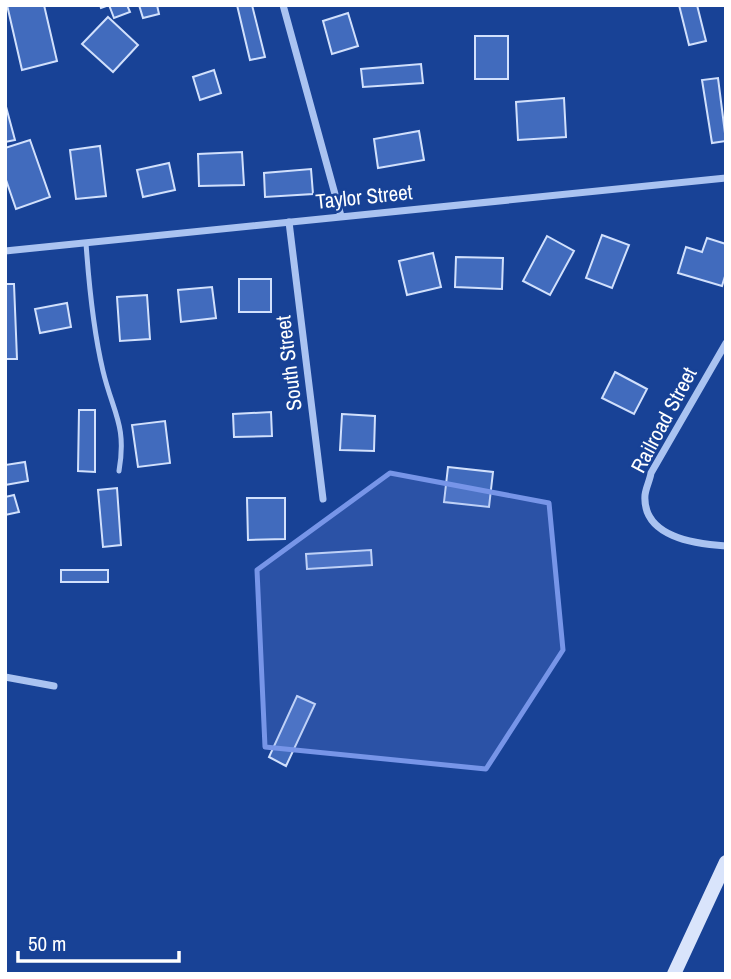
<svg xmlns="http://www.w3.org/2000/svg" width="731" height="979" font-family="'Archivo Narrow',sans-serif">
<style>
.building{fill:#416bbd;stroke:#d1e0fc;stroke-width:2}
.lines{fill:none;stroke-linecap:round;stroke-linejoin:round}
.lane{stroke:#aac3f1;stroke-width:5}
.street{stroke:#aac3f1;stroke-width:7}
.secondary{stroke:#d9e4fb;stroke-width:14}
.marked{fill:#7795e8;fill-opacity:0.2;stroke:#7795e8;stroke-width:5;stroke-linejoin:round}
.labels{text-anchor:middle;stroke-width:5;stroke-linejoin:round;paint-order:stroke}
.street-label{font-size:21px;fill:#fff;stroke:#184296}
</style>
<rect width="100%" height="100%" fill="#184296"/>
<g class="building">
<polygon points="7,5 44,5 57,61 22,70"/>
<polygon points="100,5 127,5 130,12 114,18 109,5 101,8"/>
<polygon points="139,5 157,5 159,14 143,18"/>
<polygon points="237,5 252,5 265,57 250,60"/>
<polygon points="679,5 697,5 706,41 689,45"/>
<polygon points="348,13 358,46 332,54 323,21"/>
<polygon points="108,17 138,45 113,72 82,44"/>
<rect x="475" y="36" width="33" height="43"/>
<polygon points="421,64 423,83 363,87 361,69"/>
<polygon points="214,70 221,93 200,100 193,77"/>
<polygon points="718,78 726,141 712,143 702,80"/>
<polygon points="564,98 566,137 518,140 516,102"/>
<polygon points="5,103 15,140 5,142"/>
<polygon points="419,131 424,160 378,168 374,139"/>
<polygon points="30,140 50,197 16,209 5,177 5,148"/>
<polygon points="100,146 106,196 76,199 70,150"/>
<polygon points="242,152 244,185 199,186 198,154"/>
<polygon points="169,163 175,190 143,197 137,170"/>
<polygon points="311,169 313,194 265,197 264,173"/>
<polygon points="602,235 629,245 612,288 586,278"/>
<polygon points="547,236 574,251 550,295 523,281"/>
<polygon points="707,238 726,244 726,273 722,286 678,273 686,247 702,252"/>
<polygon points="433,253 441,287 407,295 399,261"/>
<polygon points="456,257 503,258 502,289 455,287"/>
<rect x="239" y="279" width="32" height="33"/>
<polygon points="5,284 14,284 17,359 5,359"/>
<polygon points="212,287 216,318 181,322 178,290"/>
<polygon points="147,295 150,339 120,341 117,297"/>
<polygon points="67,303 71,327 40,333 35,309"/>
<polygon points="615,372 647,389 634,414 602,398"/>
<polygon points="79,410 95,410 95,472 78,471"/>
<polygon points="271,412 272,436 234,437 233,414"/>
<polygon points="342,414 375,416 374,451 340,450"/>
<polygon points="165,421 170,463 138,467 132,425"/>
<polygon points="25,462 28,481 5,485 5,465"/>
<polygon points="448,467 493,472 489,507 444,502"/>
<polygon points="117,488 121,545 103,547 98,490"/>
<polygon points="14,495 19,512 5,515 5,497"/>
<polygon points="247,498 285,498 285,539 248,540"/>
<polygon points="371,550 372,565 307,569 306,554"/>
<rect x="61" y="570" width="47" height="12"/>
<polygon points="297,696 315,704 286,766 269,757"/>
</g>
<g class="lines">
<path class="lane" d="M 86,243 C 89,286 93,329 103,371 C 113,413 127,425 119,471"/>
<g class="street">
<polyline points="283,5 341,216"/>
<polyline points="289,222 323,499"/>
<polyline points="5,251 726,178"/>
<path d="M 726,343 L 651,473 C 650,480 646,487 645,495 C 642,537 695,544 726,546"/>
<polyline points="5,677 54,686"/>
</g>
<polyline class="secondary" points="674,974 726,862"/>
</g>
<path class="marked" d="M 390,473 L 549,503 L 563,650 L 486,769 L 265,747 L 257,570 Z"/>
<g class="labels">
<g class="street-label">
<text transform="translate(364 197) rotate(-6)" y="7">Taylor Street</text>
<text transform="translate(289 363) rotate(-97)" y="7">South Street</text>
<text transform="translate(664 420) rotate(-62)" y="7">Railroad Street</text>
</g>
</g>
<rect width="731" height="979" fill="none" stroke="#ffffff" stroke-width="14"/>
<path d="M18 951v10h161v-10" fill="none" stroke="#ffffff" stroke-width="3.5"/>
<text x="28" y="951" font-size="21" fill="#ffffff" stroke="#184296" stroke-width="5" paint-order="stroke">50 m</text>
</svg>
